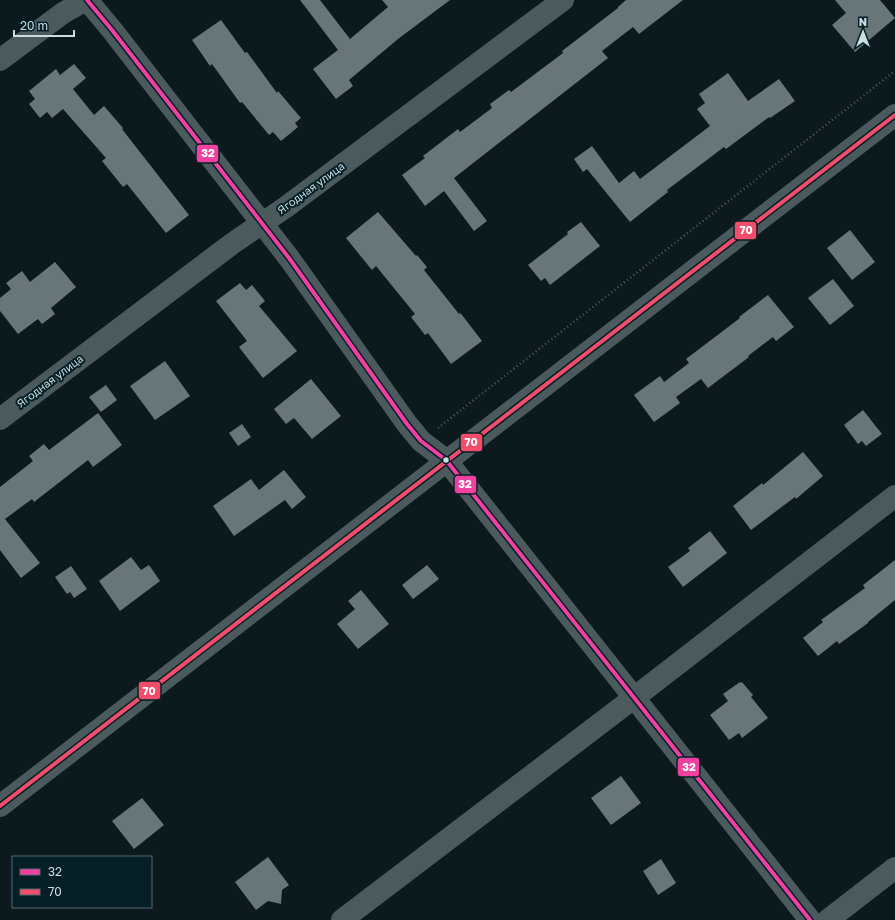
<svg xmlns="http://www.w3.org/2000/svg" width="895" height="920" font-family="'Golos Text',sans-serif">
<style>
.building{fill:#687679}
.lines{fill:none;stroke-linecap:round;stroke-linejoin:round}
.path{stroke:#505c5e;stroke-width:2.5;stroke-dasharray:1 3;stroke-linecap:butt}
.minor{stroke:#4b5a5d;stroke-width:22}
.bus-1-casing{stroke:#041f25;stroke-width:7}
.bus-2-casing{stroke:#041f25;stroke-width:7}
.bus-1{stroke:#f240a1;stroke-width:4}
.bus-2{stroke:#f44d6c;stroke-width:4}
.bus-dot{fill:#cadde2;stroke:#041f25;stroke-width:1.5}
.labels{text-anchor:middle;stroke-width:4;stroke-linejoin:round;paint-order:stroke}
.street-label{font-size:11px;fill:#cadde2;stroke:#041f25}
.line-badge{stroke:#041f25;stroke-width:1.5}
.badge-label{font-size:11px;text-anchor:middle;font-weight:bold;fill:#fff}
</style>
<rect width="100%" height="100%" fill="#0c1a1d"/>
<g class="building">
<polygon points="300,0 320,0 350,39 388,7 382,0 450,0 398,39 349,80 353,86 336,99 313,69 338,50"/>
<polygon points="626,0 683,0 639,34 633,27 602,51 608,58 454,178 487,221 474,231 444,191 425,206 402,175 425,158 423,156 458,129 460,132 492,108 490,104 509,90 511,92 563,53 562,51 618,8 618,7"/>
<polygon points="835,0 880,0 895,18 855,52 832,25 846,13"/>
<polygon points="221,20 245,53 247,52 277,93 278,91 301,118 295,123 298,127 281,141 273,132 269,135 242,102 240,103 212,64 210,66 192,40"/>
<polygon points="74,64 86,78 73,89 94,115 104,106 123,128 122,129 189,215 166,233 127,184 123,187 102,161 106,158 63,109 52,118 47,112 40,118 29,104 35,99 29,91 56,69 60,75"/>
<polygon points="728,73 748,101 779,79 795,101 770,118 769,117 726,149 724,147 667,190 668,192 630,222 587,169 583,172 574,159 592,146 619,183 634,171 640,179 710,126 697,109 705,103 699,94"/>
<polygon points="378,212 416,256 417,255 427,267 424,270 459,314 460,313 462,315 482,341 451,364 428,333 425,335 411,317 415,314 376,266 372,270 346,238"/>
<polygon points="581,222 600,246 550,285 545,278 541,281 528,265 568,234 567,232"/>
<polygon points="850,230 875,262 852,280 827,248"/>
<polygon points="55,262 76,287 51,308 55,314 42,324 38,319 18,334 0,311 0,298 11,289 6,283 22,271 30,282"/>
<polygon points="833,279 854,306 830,325 808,298"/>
<polygon points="240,283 246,290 252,285 265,301 259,306 297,351 263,378 239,347 247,341 216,301"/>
<polygon points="768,295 794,327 776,341 773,337 748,356 749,357 708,388 701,379 676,397 680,403 654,422 634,395 660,376 664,382 689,363 686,359 740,318 739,317"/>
<polygon points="165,361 190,396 155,420 130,386"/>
<polygon points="311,379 341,416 312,439 294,418 286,424 274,409"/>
<polygon points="106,385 117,400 101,412 89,397"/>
<polygon points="863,410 882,434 866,446 862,441 858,444 844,425"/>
<polygon points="98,413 122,445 93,467 88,460 34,502 32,499 5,519 40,563 21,578 0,550 0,487 33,461 29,456 44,444 49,450"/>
<polygon points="242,424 251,437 238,446 229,433"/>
<polygon points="803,452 823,476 796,499 795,497 751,530 733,506 762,483 763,485"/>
<polygon points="284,470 306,497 292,509 285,500 234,536 213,506 251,479 259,490"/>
<polygon points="710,531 727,553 683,587 668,567 690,551 688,548"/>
<polygon points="131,557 141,570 149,565 160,581 120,611 99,581"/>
<polygon points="895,560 895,600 868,622 868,623 839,644 837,641 818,656 803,638 823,622 821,620 865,588 863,585"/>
<polygon points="427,565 439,579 413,599 402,585"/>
<polygon points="71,566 87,589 74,598 70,592 67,594 55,577"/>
<polygon points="361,590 389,624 358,649 337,624 355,609 348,601"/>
<polygon points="740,682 741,683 742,682 753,695 751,697 768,718 742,738 739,733 729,740 710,715 728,701 723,694"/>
<polygon points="621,776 641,803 611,825 591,798"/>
<polygon points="142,798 164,825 134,849 112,821"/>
<polygon points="268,857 289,885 282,890 281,904 268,901 256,910 235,882"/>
<polygon points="661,859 676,883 658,895 643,871"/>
</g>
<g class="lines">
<polyline class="path" points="438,428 895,71"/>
<g class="minor">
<polyline points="87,0 112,30 289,258 407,424 421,441 446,460 810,920"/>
<polyline points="0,60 63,13 86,0"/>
<polyline points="0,419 233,243 286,207 563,0"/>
<polyline points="0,806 895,115"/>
<polyline points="342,920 635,697 895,496"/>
<polyline points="828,920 895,868"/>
</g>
<defs>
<polyline id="bus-1" points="87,0 112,30 289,258 407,424 421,441 446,460 810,920"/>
<polyline id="bus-2" points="0,806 895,115"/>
</defs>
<use href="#bus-1" class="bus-1-casing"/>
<use href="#bus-2" class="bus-2-casing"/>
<use href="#bus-1" class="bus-1"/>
<use href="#bus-2" class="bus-2"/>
</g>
<circle class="bus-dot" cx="446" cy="460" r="3.5"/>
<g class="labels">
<g class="street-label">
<text transform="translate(311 188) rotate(-36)" y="4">Ягодная улица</text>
<text transform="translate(50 381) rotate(-37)" y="4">Ягодная улица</text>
</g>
</g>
<g class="line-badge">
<rect x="196" y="144" width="23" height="19" rx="4" fill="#f240a1"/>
<rect x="734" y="221" width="23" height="19" rx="4" fill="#f44d6c"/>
<rect x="460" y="433" width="23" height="19" rx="4" fill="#f44d6c"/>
<rect x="454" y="475" width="23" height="19" rx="4" fill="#f240a1"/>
<rect x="138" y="681" width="23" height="19" rx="4" fill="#f44d6c"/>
<rect x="677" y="757" width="23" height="20" rx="4" fill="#f240a1"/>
</g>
<g class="badge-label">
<text x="208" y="157">32</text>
<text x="746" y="234">70</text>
<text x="471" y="446">70</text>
<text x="465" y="488">32</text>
<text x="149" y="695">70</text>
<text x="689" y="771">32</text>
</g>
<rect x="12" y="856" width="140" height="52" fill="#041f25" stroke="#536b71"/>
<rect x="20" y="869" width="20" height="6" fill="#f240a1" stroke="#536b71"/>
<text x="48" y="876" font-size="12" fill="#cadde2">32</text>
<rect x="20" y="889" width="20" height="6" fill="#f44d6c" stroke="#536b71"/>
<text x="48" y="896" font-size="12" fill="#cadde2">70</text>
<g transform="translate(863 32)" stroke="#041f25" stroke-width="3" paint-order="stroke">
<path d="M0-3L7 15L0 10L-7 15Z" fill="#cadde2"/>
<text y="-6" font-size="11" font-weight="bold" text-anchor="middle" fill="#cadde2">N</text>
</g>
<path d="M14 30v6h60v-6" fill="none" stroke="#cadde2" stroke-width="2"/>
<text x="20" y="30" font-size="12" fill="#cadde2" stroke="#041f25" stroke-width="3" paint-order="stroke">20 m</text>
</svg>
